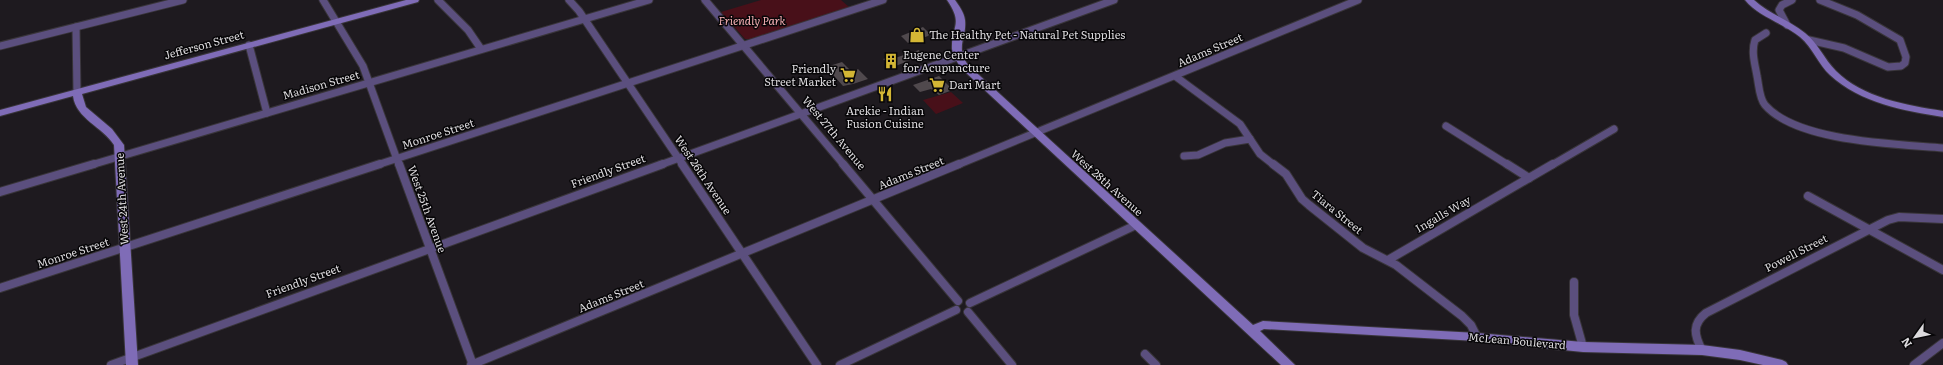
<svg xmlns="http://www.w3.org/2000/svg" width="1943" height="365" font-family="Literata,serif">
<style>
.green{fill:#481019}
.building{fill:#50494d}
.lines{fill:none;stroke-linecap:round;stroke-linejoin:round}
.street-far1-casing{stroke:#39353a;stroke-width:9}
.street-casing{stroke:#39353a;stroke-width:10}
.secondary-casing{stroke:#39353a;stroke-width:2}
.street-far1{stroke:#5b4f7e;stroke-width:7}
.street{stroke:#5b4f7e;stroke-width:8}
.secondary{fill:#7f6cb7;fill-rule:evenodd}
.labels{text-anchor:middle;stroke-width:3;stroke-linejoin:round;paint-order:stroke}
.park-label{font-size:11px;font-style:italic;fill:#fab3b7;stroke:#070608}
.poi-label{font-size:11px;fill:#dcdadd;stroke:#070608;text-anchor:start}
.street-label{font-size:11px;fill:#dcdadd;stroke:#070608}
</style>
<rect width="100%" height="100%" fill="#1e1a1f"/>
<g class="green">
<polygon points="761,0 841,0 849,7 751,39 745,39 721,12"/>
<polygon points="951,92 963,103 936,114 923,100"/>
</g>
<g class="building">
<polygon points="923,27 930,34 928,36 908,43 901,36"/>
<polygon points="919,50 921,56 893,67 883,59 892,56 895,58"/>
<polygon points="842,62 850,70 858,69 868,79 853,84 843,86 826,67"/>
<polygon points="939,76 951,88 948,89 950,91 939,95 931,89 920,92 913,85"/>
</g>
<g class="lines">
<defs>
<g id="street-far1">
<polyline points="323,0 363,66 399,165"/>
<polyline points="438,0 468,30 481,49"/>
<polyline points="569,0 579,11 683,165"/>
<polyline points="705,0 844,165"/>
<polyline points="1787,25 1779,10 1782,5 1792,0"/>
<polyline points="76,27 77,92"/>
<path d="M 1766,33 L 1755,40 C 1751,52 1755,64 1757,76 C 1759,85 1759,98 1765,105 C 1797,142 1897,144 1943,148"/>
<polyline points="1809,40 1844,48 1888,67 1901,66 1905,63 1906,57 1900,40 1857,15 1820,0"/>
<polyline points="249,45 267,113"/>
<polyline points="0,46 183,0"/>
<polyline points="1175,76 1240,124 1260,154 1274,165"/>
<polyline points="1446,126 1508,165"/>
<polyline points="1184,156 1198,155 1225,143 1250,139"/>
<polyline points="91,165 649,0"/>
<polyline points="377,165 883,0"/>
<polyline points="660,165 1114,0"/>
<polyline points="957,165 1358,0"/>
<polyline points="1552,165 1614,129"/>
</g>
<g id="street">
<polyline points="399,164 473,365"/>
<polyline points="682,164 817,365"/>
<polyline points="843,164 958,301"/>
<polyline points="1273,164 1286,174 1302,199 1309,205 1363,248 1396,265 1462,316 1471,325 1477,337"/>
<polyline points="1507,164 1529,178"/>
<polyline points="0,192 94,164"/>
<polyline points="1808,196 1943,270"/>
<polyline points="1388,260 1553,164"/>
<polyline points="1574,282 1574,315 1583,347"/>
<polyline points="0,288 380,164"/>
<polyline points="970,303 1136,225"/>
<polyline points="968,312 1012,365"/>
<path d="M 1702,350 C 1694,335 1692,324 1706,313 L 1888,220 L 1899,217 L 1943,219"/>
<polyline points="1145,354 1156,365"/>
<polyline points="111,365 663,164"/>
<polyline points="471,365 959,164"/>
<polyline points="840,365 956,310"/>
<polyline points="1914,365 1943,343"/>
</g>
<g id="secondary">
<path d="M 406,0 L 419,0 L 418,2 L 82,94 L 86,107 L 112,129 L 124,145 L 138,365 L 126,365 L 114,145 C 103,127 76,119 73,96 L 0,116 L 0,110 Z"/>
<path d="M 947,0 L 955,0 C 959,6 964,12 965,20 C 967,39 955,46 968,65 L 1253,325 L 1263,321 L 1477,333 L 1583,342 L 1702,345 L 1740,350 L 1782,360 L 1786,362 L 1788,365 L 1763,365 L 1740,360 L 1702,355 L 1583,352 L 1477,341 L 1264,329 L 1260,331 L 1295,365 L 1281,365 L 962,69 C 958,63 953,57 952,49 C 951,25 964,25 947,0 Z"/>
<path d="M 1745,0 L 1754,0 C 1769,14 1789,20 1805,33 C 1818,43 1824,59 1836,71 C 1863,98 1906,105 1943,111 L 1943,117 C 1905,111 1860,103 1830,75 C 1818,64 1813,48 1800,37 C 1783,23 1759,17 1745,0 Z"/>
</g>
</defs>
<use href="#street-far1" class="street-far1-casing"/>
<use href="#street" class="street-casing"/>
<use href="#secondary" class="secondary-casing"/>
<use href="#street-far1" class="street-far1"/>
<use href="#street" class="street"/>
<use href="#secondary" class="secondary"/>
</g>
<defs>
<symbol id="shop-bare" viewBox="-9 -9 18 18"><path d="M-5-2.5h2.3a2.7 3.5 0 0 1 5.4 0H5L5.5 6h-11ZM-1.5-2.5h3a1.5 2.3 0 0 0-3 0Z" fill="#d3b635" stroke="#070608" stroke-width="2.5" paint-order="stroke"/></symbol>
<symbol id="building-bare" viewBox="-9 -9 18 18"><path d="M-4-6H4V6H1V3H-1V6H-4ZM-2.5-4.3h1.7v1.8h-1.7ZM.8-4.3h1.7v1.8H.8ZM-2.5-1h1.7V.8h-1.7ZM.8-1h1.7V.8H.8Z" fill="#d3b635" stroke="#070608" stroke-width="2.5" paint-order="stroke"/></symbol>
<symbol id="supermarket-bare" viewBox="-9 -9 18 18"><path d="M-6-5.5h2.5l.6 2H6L4.5 2H-2.5L-4.4-4H-6ZM-1.5 3.2a1.3 1.3 0 1 0 .1 0ZM3 3.2a1.3 1.3 0 1 0 .1 0Z" fill="#d3b635" stroke="#070608" stroke-width="2.5" paint-order="stroke"/></symbol>
<symbol id="restaurant-bare" viewBox="-9 -9 18 18"><path d="M-5-6h1v4h1v-4h1v4h1v-4h1v5L-1.5 .5V6h-2V.5L-5-1ZM5-6V6H3V1.5H1.5Q1.5-4 5-6Z" fill="#d3b635" stroke="#070608" stroke-width="2.5" paint-order="stroke"/></symbol>
</defs>
<g fill-rule="evenodd">
<use href="#shop-bare" x="906" y="24" width="22" height="22"/>
<use href="#building-bare" x="880" y="50" width="22" height="22"/>
<use href="#supermarket-bare" x="837" y="64" width="22" height="22"/>
<use href="#supermarket-bare" x="926" y="74" width="22" height="22"/>
<use href="#restaurant-bare" x="874" y="83" width="22" height="22"/>
</g>
<g class="labels">
<g class="park-label">
<text x="752" y="25">Friendly Park</text>
</g>
<g class="poi-label">
<text x="929" y="39">The Healthy Pet - Natural Pet Supplies</text>
<text x="903" y="59">Eugene Center<tspan x="903" dy="13">for Acupuncture</tspan></text>
<text x="836" y="73" text-anchor="end">Friendly<tspan x="836" dy="13">Street Market</tspan></text>
<text x="949" y="89">Dari Mart</text>
<text x="885" y="115" text-anchor="middle">Arekie - Indian<tspan x="885" dy="13">Fusion Cuisine</tspan></text>
</g>
<g class="street-label">
<text transform="translate(204 45) rotate(-15)" y="4">Jefferson Street</text>
<text transform="translate(1210 50) rotate(-23)" y="4">Adams Street</text>
<text transform="translate(321 85) rotate(-16)" y="4">Madison Street</text>
<text transform="translate(834 133) rotate(50)" y="4">West 27th Avenue</text>
<text transform="translate(438 134) rotate(-18)" y="4">Monroe Street</text>
<text transform="translate(608 171) rotate(-20)" y="4">Friendly Street</text>
<text transform="translate(911 173) rotate(-22)" y="4">Adams Street</text>
<text transform="translate(703 175) rotate(56)" y="4">West 26th Avenue</text>
<text transform="translate(1107 183) rotate(42)" y="4">West 28th Avenue</text>
<text transform="translate(122 199) rotate(-93)" y="4">West 24th Avenue</text>
<text transform="translate(427 209) rotate(70)" y="4">West 25th Avenue</text>
<text transform="translate(1337 212) rotate(39)" y="4">Tiara Street</text>
<text transform="translate(1443 214) rotate(-30)" y="4">Ingalls Way</text>
<text transform="translate(73 253) rotate(-18)" y="4">Monroe Street</text>
<text transform="translate(1796 253) rotate(-27)" y="4">Powell Street</text>
<text transform="translate(303 281) rotate(-20)" y="4">Friendly Street</text>
<text transform="translate(611 296) rotate(-22)" y="4">Adams Street</text>
<text transform="translate(1517 341) rotate(5)" y="4">McLean Boulevard</text>
</g>
</g>
<g transform="translate(1915 337) rotate(237)" stroke="#070608" stroke-width="3" paint-order="stroke">
<path d="M0-3L7 15L0 10L-7 15Z" fill="#dcdadd"/>
<text y="-6" font-size="11" font-weight="bold" text-anchor="middle" fill="#dcdadd">N</text>
</g>
</svg>
